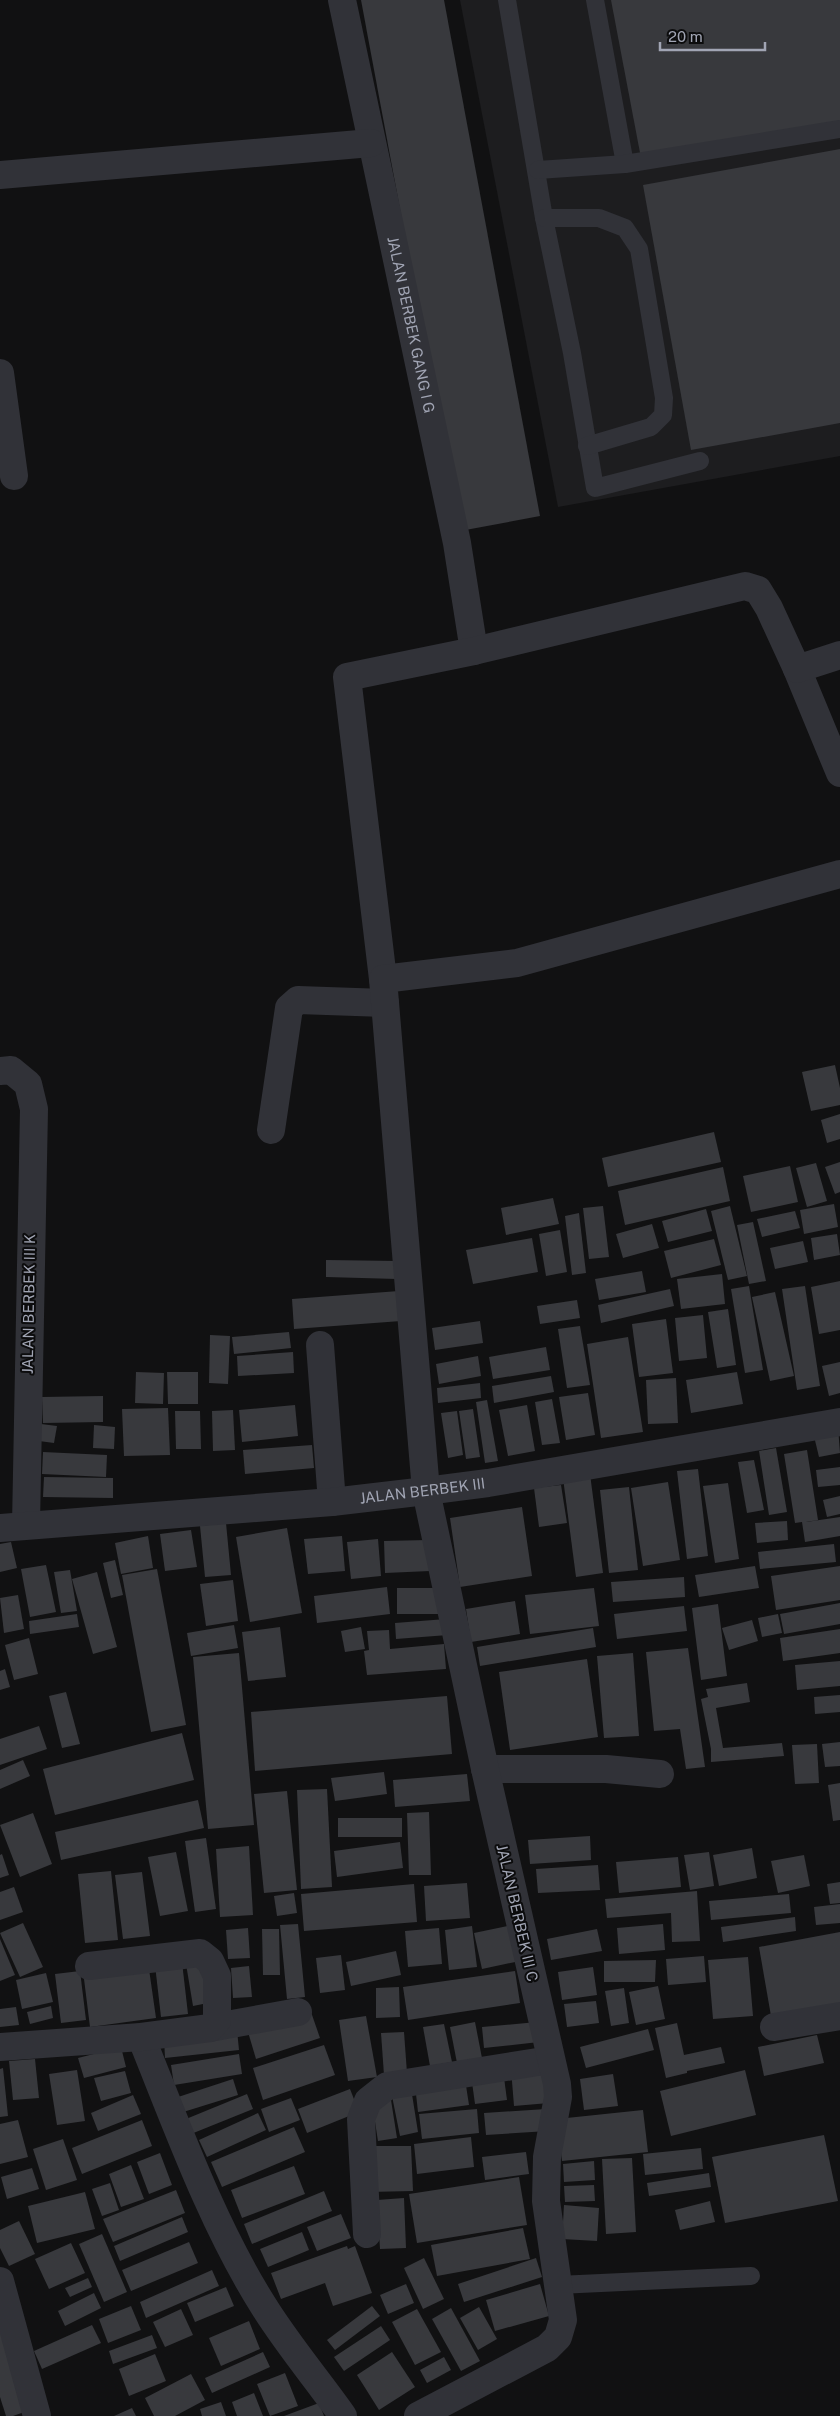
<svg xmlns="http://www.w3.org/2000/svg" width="840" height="2416" font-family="'Public Sans',sans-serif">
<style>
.built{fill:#1d1d1f}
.building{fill:#38393d}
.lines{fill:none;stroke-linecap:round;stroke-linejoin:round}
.service{stroke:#313238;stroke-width:18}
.minor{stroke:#313238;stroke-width:28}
.labels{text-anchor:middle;stroke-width:4;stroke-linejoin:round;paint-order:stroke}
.street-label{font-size:15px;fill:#a1a5b4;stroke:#0c0c0d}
</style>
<rect width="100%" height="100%" fill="#111112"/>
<polygon class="built" points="460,0 840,0 840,456 558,507"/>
<g class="building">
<polygon points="361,0 444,0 540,516 460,531"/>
<polygon points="611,0 840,0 840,121 641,158"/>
<polygon points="840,149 840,423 691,450 643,185"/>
<polygon points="835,1065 840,1088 840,1105 811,1111 802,1072"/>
<polygon points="840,1114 840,1139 827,1143 821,1120"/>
<polygon points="714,1132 721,1162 608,1187 602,1158"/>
<polygon points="840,1162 840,1192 835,1194 825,1167"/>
<polygon points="816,1163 827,1201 807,1207 796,1168"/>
<polygon points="790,1166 798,1202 751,1212 743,1176"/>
<polygon points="723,1167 730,1201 625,1225 618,1191"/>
<polygon points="553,1198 559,1224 506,1235 501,1208"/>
<polygon points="834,1204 838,1227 804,1234 800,1210"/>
<polygon points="603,1206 609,1257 589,1259 583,1208"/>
<polygon points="730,1206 747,1276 728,1280 711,1211"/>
<polygon points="706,1209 712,1231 668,1242 662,1221"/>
<polygon points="795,1211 800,1228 762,1237 757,1219"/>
<polygon points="579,1213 586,1273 572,1275 565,1216"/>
<polygon points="753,1222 766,1281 749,1284 737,1225"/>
<polygon points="652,1224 659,1248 623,1258 616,1234"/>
<polygon points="560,1230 567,1272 546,1276 539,1234"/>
<polygon points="837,1234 840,1255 814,1260 811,1238"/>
<polygon points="532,1238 538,1272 473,1284 466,1250"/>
<polygon points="714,1239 721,1265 671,1278 664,1251"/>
<polygon points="803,1241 808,1262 775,1269 770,1248"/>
<polygon points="326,1260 397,1261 397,1279 326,1277"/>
<polygon points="642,1271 646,1292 599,1300 595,1279"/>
<polygon points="722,1274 725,1304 681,1309 677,1279"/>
<polygon points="840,1281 840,1330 819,1334 811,1287"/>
<polygon points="749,1286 763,1370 745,1373 731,1289"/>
<polygon points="805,1286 820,1386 797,1390 782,1289"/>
<polygon points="670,1289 674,1306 601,1323 598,1305"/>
<polygon points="399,1291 401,1321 294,1329 292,1299"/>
<polygon points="775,1292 794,1376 770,1381 752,1297"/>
<polygon points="577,1300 580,1318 540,1324 537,1306"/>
<polygon points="728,1309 736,1365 717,1368 708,1312"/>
<polygon points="703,1315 707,1358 679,1361 675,1318"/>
<polygon points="666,1319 673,1373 639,1377 632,1324"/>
<polygon points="480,1321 483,1343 435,1350 432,1328"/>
<polygon points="580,1326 590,1385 567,1388 558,1329"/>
<polygon points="289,1332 291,1348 234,1354 232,1337"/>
<polygon points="210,1335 230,1336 228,1384 209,1383"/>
<polygon points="628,1337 643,1432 601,1438 587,1344"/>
<polygon points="546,1347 550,1370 493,1379 489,1357"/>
<polygon points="293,1352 294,1373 238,1376 237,1356"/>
<polygon points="478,1356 481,1376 439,1384 436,1364"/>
<polygon points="840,1362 840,1393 829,1396 822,1366"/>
<polygon points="136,1372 164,1373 163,1404 135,1403"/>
<polygon points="167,1372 198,1372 198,1404 168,1404"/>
<polygon points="737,1372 743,1404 691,1413 686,1380"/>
<polygon points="551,1376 554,1392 494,1403 492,1386"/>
<polygon points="676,1378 678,1423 648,1424 646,1380"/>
<polygon points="480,1383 481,1398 438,1403 437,1388"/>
<polygon points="588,1393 595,1435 566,1440 559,1397"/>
<polygon points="103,1396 103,1422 43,1423 42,1397"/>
<polygon points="552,1399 560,1443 542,1445 535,1402"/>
<polygon points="487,1400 498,1461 485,1463 476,1402"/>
<polygon points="295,1405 298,1436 242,1442 239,1410"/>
<polygon points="527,1405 535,1451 508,1456 499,1410"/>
<polygon points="168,1408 170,1455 124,1456 122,1409"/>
<polygon points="473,1409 480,1457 466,1459 459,1411"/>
<polygon points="233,1410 235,1450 213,1451 212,1411"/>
<polygon points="175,1411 200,1411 201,1449 176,1449"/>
<polygon points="457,1411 463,1455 448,1458 441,1413"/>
<polygon points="41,1424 57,1426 54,1443 39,1441"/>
<polygon points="94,1425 115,1427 114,1449 93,1448"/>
<polygon points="838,1427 840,1453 819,1457 813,1432"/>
<polygon points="312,1445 314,1468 245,1474 243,1450"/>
<polygon points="776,1448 787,1512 769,1515 759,1451"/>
<polygon points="807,1450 818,1520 806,1522 840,1517 840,1536 805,1542 802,1522 795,1523 784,1454"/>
<polygon points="43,1452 107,1455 106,1477 42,1474"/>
<polygon points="754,1460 764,1510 747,1513 738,1462"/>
<polygon points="840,1467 840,1485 818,1487 816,1470"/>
<polygon points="698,1469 708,1556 687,1559 677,1471"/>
<polygon points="590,1474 603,1573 576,1577 563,1478"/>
<polygon points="44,1477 113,1478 113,1498 43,1497"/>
<polygon points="668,1482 680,1560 643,1566 631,1488"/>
<polygon points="728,1483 739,1559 715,1563 703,1486"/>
<polygon points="561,1485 567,1523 539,1527 534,1488"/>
<polygon points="629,1487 638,1570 609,1573 600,1490"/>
<polygon points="840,1496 840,1514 827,1517 823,1500"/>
<polygon points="522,1507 532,1576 460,1587 450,1518"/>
<polygon points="787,1521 788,1540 757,1543 755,1523"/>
<polygon points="226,1523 231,1575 205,1577 200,1526"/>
<polygon points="287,1528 302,1613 250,1622 236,1537"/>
<polygon points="191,1530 197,1567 165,1571 160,1534"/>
<polygon points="148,1536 153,1568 121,1574 115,1543"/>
<polygon points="342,1536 345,1571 308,1574 304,1539"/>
<polygon points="378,1539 381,1576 351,1579 347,1542"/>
<polygon points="428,1540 430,1571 385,1573 384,1541"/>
<polygon points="11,1542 17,1568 0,1572 0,1544"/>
<polygon points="834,1544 836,1562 760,1569 758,1552"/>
<polygon points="115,1560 123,1595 111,1598 103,1563"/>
<polygon points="46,1565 56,1612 30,1617 21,1569"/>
<polygon points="755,1566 759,1588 699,1597 695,1575"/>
<polygon points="840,1566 840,1600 776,1610 771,1576"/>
<polygon points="157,1569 186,1725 151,1732 122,1575"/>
<polygon points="70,1570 77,1611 61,1613 54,1572"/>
<polygon points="97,1572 117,1647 93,1654 72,1579"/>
<polygon points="684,1577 685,1597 613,1602 611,1582"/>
<polygon points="233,1580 238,1621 206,1626 200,1584"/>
<polygon points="387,1587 390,1614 317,1623 314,1596"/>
<rect x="397" y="1588" width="43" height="26"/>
<polygon points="594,1588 599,1626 530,1634 525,1595"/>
<polygon points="18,1595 24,1629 4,1633 0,1598"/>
<polygon points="515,1601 520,1634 471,1642 466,1609"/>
<polygon points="840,1603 840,1624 784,1634 780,1614"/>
<polygon points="718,1604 727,1676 701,1680 692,1608"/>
<polygon points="684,1606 687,1631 617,1639 614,1614"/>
<polygon points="77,1614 79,1627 30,1634 29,1621"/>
<polygon points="778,1614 782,1633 762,1637 758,1618"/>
<polygon points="446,1619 448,1635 396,1639 395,1623"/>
<polygon points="752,1620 758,1641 729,1650 722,1628"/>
<polygon points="234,1625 238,1648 191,1656 187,1633"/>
<polygon points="280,1627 286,1677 248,1681 242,1632"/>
<polygon points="361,1627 365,1649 345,1652 341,1631"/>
<polygon points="593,1628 596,1647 480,1666 477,1647"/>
<polygon points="840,1629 840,1653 783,1661 780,1638"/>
<polygon points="389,1630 390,1649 444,1644 446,1669 367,1675 364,1651 369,1650 367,1631"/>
<polygon points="29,1638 38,1674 14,1680 5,1645"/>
<polygon points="688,1648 705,1767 686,1769 680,1729 654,1731 646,1652"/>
<polygon points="239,1653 254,1825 208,1829 193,1657"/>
<polygon points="633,1653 639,1736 604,1738 597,1656"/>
<polygon points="587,1659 598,1737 510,1750 499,1672"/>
<polygon points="840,1661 840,1686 797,1690 795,1665"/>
<polygon points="5,1669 10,1687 0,1690 0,1671"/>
<polygon points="747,1683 750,1702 716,1708 723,1748 782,1743 784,1756 711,1762 711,1749 701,1699 708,1697 706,1689"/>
<polygon points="66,1692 80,1744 62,1748 49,1696"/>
<polygon points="840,1695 840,1712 815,1714 814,1697"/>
<polygon points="447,1696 452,1754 255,1771 251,1712"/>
<polygon points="39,1726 47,1749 0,1765 0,1739"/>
<polygon points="182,1733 194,1780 55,1815 43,1769"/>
<polygon points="840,1742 840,1766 825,1767 822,1744"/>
<polygon points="817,1744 819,1783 795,1784 792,1745"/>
<polygon points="23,1760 30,1776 0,1789 0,1770"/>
<polygon points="384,1772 387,1794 335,1801 331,1778"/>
<polygon points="467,1774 470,1801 395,1807 393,1780"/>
<polygon points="840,1783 840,1820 833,1821 828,1785"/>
<polygon points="327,1789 332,1887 301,1889 297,1790"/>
<polygon points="287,1791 297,1890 264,1893 254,1794"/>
<polygon points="198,1800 204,1828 61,1860 55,1832"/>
<polygon points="429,1812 431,1875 409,1875 407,1813"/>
<polygon points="33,1813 52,1864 20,1877 0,1825"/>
<rect x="338" y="1818" width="64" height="19"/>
<polygon points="590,1836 591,1860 530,1864 528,1840"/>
<polygon points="206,1838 216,1909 195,1912 185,1841"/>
<polygon points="400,1842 403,1868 337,1877 334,1851"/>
<polygon points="249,1846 253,1915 220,1917 216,1849"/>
<polygon points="752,1848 757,1878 719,1886 713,1855"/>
<polygon points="176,1852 188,1911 160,1916 148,1857"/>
<polygon points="709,1852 714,1886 690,1890 684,1855"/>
<polygon points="2,1854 9,1875 0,1878 0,1855"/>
<polygon points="804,1855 810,1886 778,1893 771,1861"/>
<polygon points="678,1857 681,1887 619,1893 616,1862"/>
<polygon points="598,1865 600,1890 538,1893 536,1869"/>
<polygon points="111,1871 118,1940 85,1943 78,1874"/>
<polygon points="142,1872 150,1936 123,1939 115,1875"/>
<polygon points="840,1882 840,1903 830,1904 827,1884"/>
<polygon points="467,1883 470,1918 426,1921 424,1886"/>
<polygon points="414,1884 417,1922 304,1931 301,1894"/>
<polygon points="14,1887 23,1912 0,1920 0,1892"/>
<polygon points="697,1891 700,1941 672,1942 671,1913 607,1918 605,1899"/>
<polygon points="294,1893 297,1913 277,1916 274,1896"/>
<polygon points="789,1894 791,1913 711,1920 709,1901"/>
<polygon points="840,1904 840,1923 816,1925 814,1907"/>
<polygon points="795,1917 796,1931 723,1942 721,1927"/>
<polygon points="23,1923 43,1967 20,1977 0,1933"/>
<polygon points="298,1924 305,1997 287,1999 280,1925"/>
<polygon points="663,1924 665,1950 619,1954 617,1928"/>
<polygon points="512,1925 520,1961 482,1969 474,1933"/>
<polygon points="472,1926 477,1967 449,1970 445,1930"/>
<polygon points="248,1928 250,1958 228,1959 226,1930"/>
<polygon points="439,1928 442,1964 408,1967 405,1931"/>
<polygon points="262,1929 279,1929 280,1975 263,1975"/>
<polygon points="597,1929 602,1951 551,1960 547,1939"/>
<polygon points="840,1932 840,2004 771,2016 759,1947"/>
<polygon points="0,1939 15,1975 0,1981"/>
<polygon points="396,1951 401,1975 351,1986 346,1962"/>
<polygon points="341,1955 345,1990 320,1993 316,1958"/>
<polygon points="704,1956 706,1982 668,1985 666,1959"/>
<polygon points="748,1957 753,2016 713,2019 708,1960"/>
<polygon points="656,1960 655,1982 604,1982 604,1961"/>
<polygon points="205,1961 213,2002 193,2006 186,1964"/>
<polygon points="148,1962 156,2018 90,2027 83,1971"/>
<polygon points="182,1962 188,2014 161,2017 155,1965"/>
<polygon points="249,1966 252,1997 233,1998 231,1968"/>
<polygon points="593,1967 597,1995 562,2000 558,1972"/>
<polygon points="80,1971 86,2020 61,2023 55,1974"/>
<polygon points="515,1971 520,2003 408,2020 403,1987"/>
<polygon points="46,1973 53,2002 22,2009 16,1980"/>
<polygon points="658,1986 665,2019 636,2025 629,1992"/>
<polygon points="399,1987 400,2017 376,2018 376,1988"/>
<polygon points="624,1988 629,2023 611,2026 605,1991"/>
<polygon points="596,2001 599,2023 567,2027 564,2004"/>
<polygon points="51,2006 53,2018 30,2024 27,2012"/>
<polygon points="16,2007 19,2025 0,2027 0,2009"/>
<polygon points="311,2012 320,2038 256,2059 248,2032"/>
<polygon points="366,2016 377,2077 348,2081 339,2020"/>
<polygon points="475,2022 482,2058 457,2063 450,2027"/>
<polygon points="537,2022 539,2042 484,2048 482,2027"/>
<polygon points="677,2023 684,2055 721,2047 725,2063 687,2071 687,2073 666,2078 655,2028"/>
<polygon points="444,2024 452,2062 430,2066 423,2027"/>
<polygon points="648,2029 654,2050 586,2068 580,2047"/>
<polygon points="237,2030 239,2050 165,2058 164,2038"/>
<polygon points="404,2032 407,2073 384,2075 381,2033"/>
<polygon points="817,2035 824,2063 764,2076 758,2047"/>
<polygon points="324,2045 335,2075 263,2100 253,2068"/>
<polygon points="121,2047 126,2067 84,2078 78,2058"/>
<polygon points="239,2054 242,2074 174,2085 171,2065"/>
<polygon points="35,2059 39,2098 13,2100 9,2061"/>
<polygon points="546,2066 549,2103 514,2106 511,2069"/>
<polygon points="3,2068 8,2116 0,2117 0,2069"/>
<polygon points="77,2070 85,2121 57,2125 49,2074"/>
<polygon points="503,2070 507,2100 475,2104 471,2075"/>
<polygon points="745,2070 756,2115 671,2136 660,2091"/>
<polygon points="125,2071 131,2093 101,2101 94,2078"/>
<polygon points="613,2074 618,2106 584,2110 580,2079"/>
<polygon points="233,2079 238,2095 180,2113 175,2098"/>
<polygon points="465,2079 469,2105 418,2112 415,2085"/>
<polygon points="411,2088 418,2132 400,2136 391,2091"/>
<polygon points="350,2089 359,2112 307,2133 298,2109"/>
<polygon points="247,2094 253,2109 191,2134 186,2119"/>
<polygon points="133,2095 141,2114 98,2131 91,2113"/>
<polygon points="291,2098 300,2120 269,2132 261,2109"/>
<polygon points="391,2100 397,2138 378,2141 372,2103"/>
<polygon points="477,2109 479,2133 422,2139 419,2114"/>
<polygon points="546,2109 548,2131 486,2135 484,2113"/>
<polygon points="643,2110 648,2152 562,2161 557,2119"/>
<polygon points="258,2113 266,2130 207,2157 199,2140"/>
<polygon points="18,2120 28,2157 0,2164 0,2124"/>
<polygon points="142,2120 152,2146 82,2174 72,2148"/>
<polygon points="294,2127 305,2152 222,2187 211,2162"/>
<polygon points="824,2135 838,2201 725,2223 712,2157"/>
<polygon points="471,2137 474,2167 417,2174 414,2144"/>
<polygon points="63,2139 77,2180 46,2190 33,2149"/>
<polygon points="367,2146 411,2146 413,2191 368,2192"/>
<polygon points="701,2148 703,2169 645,2175 643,2154"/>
<polygon points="526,2152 529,2174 485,2180 482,2157"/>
<polygon points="160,2153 172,2185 149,2194 137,2162"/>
<polygon points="632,2158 636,2232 606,2234 602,2159"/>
<polygon points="594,2161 595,2180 564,2182 563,2164"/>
<polygon points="131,2165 144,2199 121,2207 109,2174"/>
<polygon points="294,2166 305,2194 242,2218 231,2190"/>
<polygon points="32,2168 39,2189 7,2199 1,2177"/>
<polygon points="709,2173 711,2187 649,2196 647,2183"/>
<polygon points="519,2177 527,2225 417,2243 409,2194"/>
<polygon points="110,2183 119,2210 102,2216 92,2189"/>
<polygon points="594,2185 595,2201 565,2202 564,2186"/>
<polygon points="176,2190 185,2213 113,2242 103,2219"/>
<polygon points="324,2191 332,2211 252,2244 244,2224"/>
<polygon points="85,2192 95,2229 37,2243 28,2206"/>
<polygon points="404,2198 406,2248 380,2249 377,2200"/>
<polygon points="710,2201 715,2222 680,2230 675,2210"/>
<polygon points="564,2205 599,2208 597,2241 562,2239"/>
<polygon points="341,2214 351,2238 317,2251 307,2227"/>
<polygon points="182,2217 188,2232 120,2261 114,2246"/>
<polygon points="19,2221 35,2254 9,2266 0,2248 0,2230"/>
<polygon points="523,2228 530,2259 437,2276 431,2245"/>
<polygon points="302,2232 309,2250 268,2267 260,2249"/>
<polygon points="102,2234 127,2292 104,2302 79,2244"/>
<polygon points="189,2242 198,2263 131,2291 122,2270"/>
<polygon points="71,2243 85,2273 49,2289 35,2259"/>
<polygon points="347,2246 348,2249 355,2246 372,2293 333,2306 325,2283 281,2299 271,2273"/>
<polygon points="424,2258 444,2299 423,2309 404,2268"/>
<polygon points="536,2258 542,2277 464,2302 458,2284"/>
<polygon points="212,2270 219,2286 146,2318 140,2302"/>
<polygon points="88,2278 92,2287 70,2297 65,2288"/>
<polygon points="406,2284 414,2303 388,2314 380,2295"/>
<polygon points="540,2284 549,2316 495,2331 486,2300"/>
<polygon points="226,2287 234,2306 195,2322 187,2303"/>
<polygon points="94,2293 101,2308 65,2326 58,2311"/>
<polygon points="131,2306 141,2330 108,2343 99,2319"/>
<polygon points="372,2306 380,2316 335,2350 327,2340"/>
<polygon points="479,2307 497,2339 478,2350 460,2318"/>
<polygon points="451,2308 480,2361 461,2371 432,2319"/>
<polygon points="181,2309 193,2335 165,2347 153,2322"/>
<polygon points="417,2309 441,2352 415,2365 392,2322"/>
<polygon points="249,2321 260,2349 221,2366 209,2338"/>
<polygon points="92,2325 101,2343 42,2369 34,2351"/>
<polygon points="381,2326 390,2340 344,2371 334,2357"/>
<polygon points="0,2330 30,2410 13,2416 6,2416 0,2397"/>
<polygon points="152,2335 157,2348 113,2364 109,2351"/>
<polygon points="263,2352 270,2367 212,2393 205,2378"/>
<polygon points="392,2352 415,2387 379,2410 357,2375"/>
<polygon points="155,2354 166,2381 129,2396 119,2369"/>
<polygon points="444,2357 451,2370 427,2383 420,2370"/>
<polygon points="285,2373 298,2406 270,2416 257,2384"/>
<polygon points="191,2374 205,2400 175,2416 154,2416 145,2398"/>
<polygon points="254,2393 263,2416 237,2416 232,2402"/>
<polygon points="221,2402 226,2416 202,2416 200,2409"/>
<polygon points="319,2403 324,2416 284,2416"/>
<polygon points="132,2408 136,2416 114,2416"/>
</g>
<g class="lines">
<g class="service">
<polyline points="507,0 544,218 572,353 595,488 700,461"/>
<polyline points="595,0 625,164"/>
<polyline points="538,170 625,164 840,129"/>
<polyline points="544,218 599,218 625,228 639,249 664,398 663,415 651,427 587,446"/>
<polyline points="558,2285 751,2276"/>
</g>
<g class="minor">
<path id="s1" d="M 342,0 L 457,543 L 474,651"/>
<polyline points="0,175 371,143"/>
<polyline points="0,373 14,476"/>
<polyline points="797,669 840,773"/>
<polyline points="383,979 347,677 474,651 745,586 758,590 769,608 797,669 840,655"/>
<polyline points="0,1071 11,1070 28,1084 34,1109 26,1525"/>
<polyline points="271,1130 289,1008 298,1000 385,1003"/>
<polyline points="320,1345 332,1502"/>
<path id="s2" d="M 0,1528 L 332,1502 L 426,1491 L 488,1483 L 840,1422"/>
<polyline points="485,1769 606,1769 660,1774"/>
<polyline points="774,2027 840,2016"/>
<polyline points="210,2028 298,2012"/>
<path d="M 141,2037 C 177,2126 212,2224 263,2305 C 287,2344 317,2379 343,2416"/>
<polyline points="0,2047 141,2037 210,2028 217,2020 217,1976 210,1961 200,1953 89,1966"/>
<polyline points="367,2234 361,2119 368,2101 387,2086 550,2060"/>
<polyline points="0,2281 37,2416"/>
<polyline points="418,2416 547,2348 558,2337 563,2320 546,2201 547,2157 558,2097 557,2084 485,1769 426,1491 383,979 517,963 840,874"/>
</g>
</g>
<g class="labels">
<g class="street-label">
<text dy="5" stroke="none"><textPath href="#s1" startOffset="332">JALAN BERBEK GANG I G</textPath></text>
<text transform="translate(29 1304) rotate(-89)" y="5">JALAN BERBEK III K</text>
<text dy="5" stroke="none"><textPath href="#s2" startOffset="424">JALAN BERBEK III</textPath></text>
<text transform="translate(517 1913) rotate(77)" y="5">JALAN BERBEK III C</text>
</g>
</g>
<path d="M660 42v8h105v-8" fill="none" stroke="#a1a5b4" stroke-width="2.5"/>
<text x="668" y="42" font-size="15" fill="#a1a5b4" stroke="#0c0c0d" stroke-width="4" paint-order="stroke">20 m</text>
</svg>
